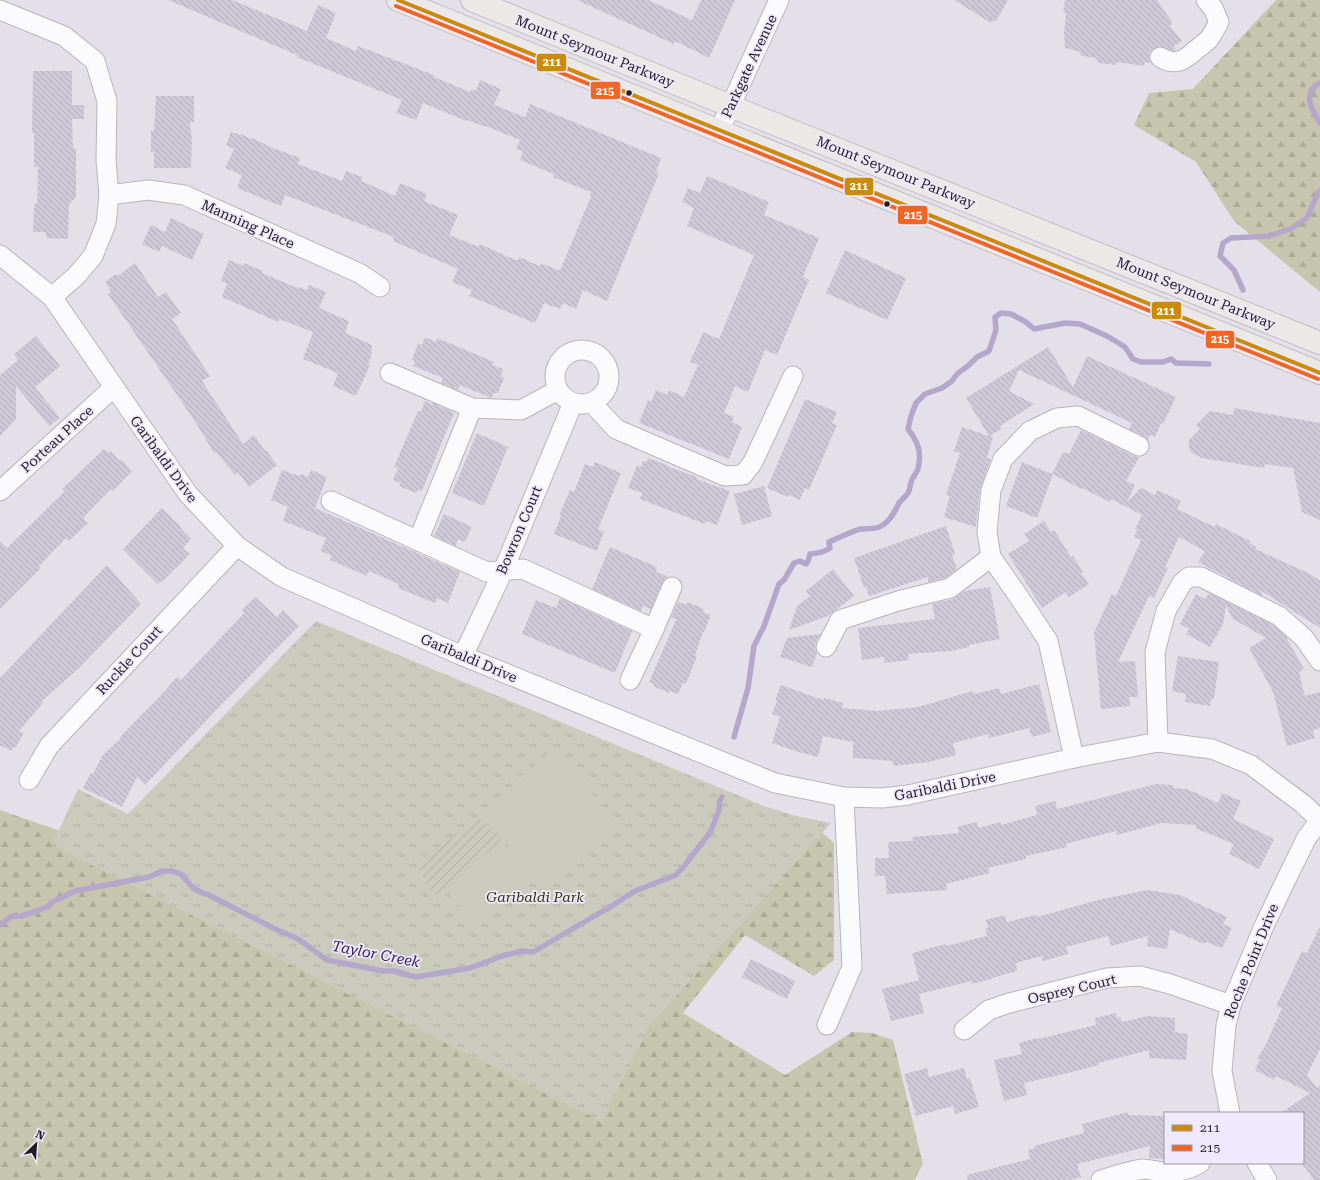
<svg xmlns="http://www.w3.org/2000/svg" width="1320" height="1180" font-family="'Roboto Serif',serif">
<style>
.forest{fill:url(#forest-firs)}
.park{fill:url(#park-tufts)}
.garden{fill:url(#garden-furrows)}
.pitch{fill:#cbcbbd}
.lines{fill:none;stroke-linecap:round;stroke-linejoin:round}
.stream{stroke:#b3a8cc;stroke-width:5.5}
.building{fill:url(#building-back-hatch)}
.minor-casing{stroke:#b6b5bc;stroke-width:21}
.major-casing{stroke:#c0bec4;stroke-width:24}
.minor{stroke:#fbfafc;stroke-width:19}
.major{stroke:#eae9e5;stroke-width:22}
.bus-1-casing{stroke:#eee9fc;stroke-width:7}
.bus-2-casing{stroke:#eee9fc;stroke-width:7}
.bus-1{stroke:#cc8b07;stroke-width:4}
.bus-2{stroke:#f26522;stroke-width:4}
.bus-dot{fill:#201e25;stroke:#eee9fc;stroke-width:1.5}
.labels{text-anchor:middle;stroke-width:3.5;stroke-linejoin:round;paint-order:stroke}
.street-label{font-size:14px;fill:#201e25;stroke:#eee9fc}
.park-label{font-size:14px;font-style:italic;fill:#313106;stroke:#eee9fc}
.water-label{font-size:15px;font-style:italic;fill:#39225c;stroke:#eee9fc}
.line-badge{stroke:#eee9fc;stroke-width:1.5}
.badge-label{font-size:11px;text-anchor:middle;font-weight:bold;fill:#fff}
</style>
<defs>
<pattern id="forest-firs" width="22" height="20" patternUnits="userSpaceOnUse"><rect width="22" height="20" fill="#c6c5ad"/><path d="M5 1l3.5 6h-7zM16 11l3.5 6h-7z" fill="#aaa995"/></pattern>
<pattern id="park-tufts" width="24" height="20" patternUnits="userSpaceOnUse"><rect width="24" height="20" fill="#cbcbbd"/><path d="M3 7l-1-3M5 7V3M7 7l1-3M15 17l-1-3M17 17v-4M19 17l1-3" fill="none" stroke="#aeaea2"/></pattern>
<pattern id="garden-furrows" width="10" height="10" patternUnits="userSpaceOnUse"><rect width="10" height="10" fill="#cbcbbd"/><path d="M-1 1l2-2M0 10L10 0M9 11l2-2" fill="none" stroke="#aeaea2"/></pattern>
<pattern id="building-back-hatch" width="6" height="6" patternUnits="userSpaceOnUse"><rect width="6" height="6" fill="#cdc9d7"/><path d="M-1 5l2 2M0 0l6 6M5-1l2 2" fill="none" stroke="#b0acb8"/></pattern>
</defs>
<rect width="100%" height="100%" fill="#e3e0ea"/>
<g class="forest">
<polygon points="1276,0 1320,0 1320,292 1234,221 1196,162 1134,125 1149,93 1193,89"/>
<polygon points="0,810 203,881 817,828 834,843 834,960 814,976 745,935 683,1013 785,1075 852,1032 872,1033 893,1040 923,1164 914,1180 0,1180"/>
</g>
<polygon class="park" points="316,621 764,806 796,816 831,823 648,1028 602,1122 52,845 78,789 128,814"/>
<polygon class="garden" points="479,816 502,841 435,896 425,882 419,871 420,861"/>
<g class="pitch">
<polygon points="553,749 618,824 545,888 480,813"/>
<polygon points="503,846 528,876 474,924 448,892"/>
</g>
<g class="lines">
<g class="stream">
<path d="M 1320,83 C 1301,92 1312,111 1320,123"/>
<polyline points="1243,290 1234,270 1220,256 1223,243 1231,238 1269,236 1290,229 1307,218 1317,195 1320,191"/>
<path d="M 734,737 L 748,688 L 754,646 L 764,626 L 779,584 L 784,580 L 794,563 L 800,561 L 806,564 L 808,561 L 810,554 C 818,553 823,553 830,548 L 829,542 C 831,541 856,530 860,529 C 867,528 877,530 883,525 C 891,520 895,511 899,503 C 902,499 907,496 909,491 C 910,489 910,485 911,482 C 912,478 916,474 918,469 C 922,452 918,442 908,429 L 911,416 L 916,403 L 925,394 L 942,388 L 952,381 L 957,374 L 969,365 L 977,357 L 989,351 L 996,330 L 995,317 L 1001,313 L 1011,314 L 1026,322 L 1034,329 L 1065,323 L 1080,324 L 1107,336 L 1125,347 L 1133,359 L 1141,362 L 1163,362 L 1171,359 L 1176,363 L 1209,364"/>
<polyline points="0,925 12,916 21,916 34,912 49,906 52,902 75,891 149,877 162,871 172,871 181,874 193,888 200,892 209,895 273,928 298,939 327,960 383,971 394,971 416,977 470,968 502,956 522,951 533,952 610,907 635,891 676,875 685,865 711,831 719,810 720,800 722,797"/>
</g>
</g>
<g class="building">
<polygon points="168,0 232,0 307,31 318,5 336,13 326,38 356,51 358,46 434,75 434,77 470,92 471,89 476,91 480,80 501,89 494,105 525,117 530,104 661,158 656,172 659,173 607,301 583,290 576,309 563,303 560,309 544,303 535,323 469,296 472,290 452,282 458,269 393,241 394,237 285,195 281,206 237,188 242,175 225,168 234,149 226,145 231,132 240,135 241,134 251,139 252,138 273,148 300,158 298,164 342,181 346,171 362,177 361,181 395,196 400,183 427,194 424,201 458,215 449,235 479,247 480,244 515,260 518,260 519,257 540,266 541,263 560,271 591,196 590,195 591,192 553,177 554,174 520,160 523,151 516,149 520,140 486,126 486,127 467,120 466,121 423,103 416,120 396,113 402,100 297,57 297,55"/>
<polygon points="577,0 648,0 692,20 701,0 735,0 709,58 675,41 674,44"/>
<polygon points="954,0 1008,0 996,21 993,20 991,23"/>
<polygon points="1065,0 1157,0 1172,22 1170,26 1182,41 1174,46 1176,50 1172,51 1160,46 1154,48 1150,52 1149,57 1151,63 1145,62 1144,66 1117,62 1116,65 1099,63 1096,58 1082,56 1079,52 1071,49 1065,48 1064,33 1066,14 1063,12"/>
<polygon points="33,71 72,71 72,105 84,105 84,119 72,119 73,148 76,148 76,197 69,204 68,239 46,238 46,232 33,232 34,204 37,204 38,167 34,167 34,133 32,133"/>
<polygon points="156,96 194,96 194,122 190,122 192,141 191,168 154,168 154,152 151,152 151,131 154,131"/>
<polygon points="707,176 769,202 764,215 819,238 803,277 809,280 777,355 765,350 748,392 735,386 724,413 734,417 732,422 742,427 729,459 639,423 648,400 651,402 656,390 667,395 669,390 684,397 698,365 690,362 703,332 719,339 754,255 687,226 694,208 682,202 688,188 700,193"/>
<polygon points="171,218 204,234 192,260 162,246 159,252 142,244 151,225 165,232"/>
<polygon points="845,250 906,278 887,320 826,293"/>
<polygon points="229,260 243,266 244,263 263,271 262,273 297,288 298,287 307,290 309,285 326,292 319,308 349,321 345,333 372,345 371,353 372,354 368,364 370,365 356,396 333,386 338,373 303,359 313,332 279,319 278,322 222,297 227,284 221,281"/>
<polygon points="135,263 158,297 166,292 181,313 172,319 210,376 202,381 243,444 254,435 265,451 266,450 277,465 249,487 238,472 235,475 216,452 214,453 196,423 108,294 111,292 105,282 116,274 118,276"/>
<polygon points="36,336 60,366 35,387 60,418 49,426 16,386 16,419 0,436 0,375 18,360 14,354"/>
<polygon points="425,337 436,342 437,338 494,362 492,365 503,369 501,376 504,378 498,393 494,393 491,398 460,385 458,390 441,383 443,378 413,366 415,361 412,360 418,343 422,345"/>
<polygon points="1048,347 1073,387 1087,356 1176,397 1163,424 1161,423 1155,437 1150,435 1148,440 1144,436 1129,429 1132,423 1019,370 1009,391 1034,404 1000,426 1001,429 990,436 993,437 987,458 991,459 980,489 976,527 944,517 950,496 946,495 960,453 954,451 962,427 989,436 966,398"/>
<polygon points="805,399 837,412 832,423 837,425 809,490 805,488 800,500 789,495 788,497 767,488"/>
<polygon points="425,401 432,404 433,403 454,413 422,491 418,490 416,493 399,486 401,483 393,480 398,468 394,467 418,411 421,412"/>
<polygon points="1234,408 1320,423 1320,520 1302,512 1293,468 1265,464 1264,468 1202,458 1192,453 1189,449 1189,440 1200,429 1196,425 1210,411 1233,415"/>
<polygon points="1081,430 1134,456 1139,457 1126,481 1135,485 1127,502 1141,488 1155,495 1157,490 1181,501 1177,509 1215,527 1216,524 1250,541 1249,543 1256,547 1255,549 1310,574 1320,581 1320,628 1260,590 1263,596 1198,562 1205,551 1179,537 1165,567 1168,568 1154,598 1149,596 1118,662 1135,661 1138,697 1129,697 1130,706 1101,709 1094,632 1112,594 1116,596 1141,540 1134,537 1137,530 1135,529 1142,515 1111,499 1110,502 1082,488 1081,489 1053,474 1037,518 1006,506 1022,462 1052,474 1063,452 1069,454"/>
<polygon points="477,433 508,447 484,506 452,493"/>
<polygon points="104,449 109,453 110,451 120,461 121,459 132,471 113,491 111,489 83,518 88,523 69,541 66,538 39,566 40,569 0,609 0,541 7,548 65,491 62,489"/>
<polygon points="648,458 669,466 669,467 697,477 696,479 730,491 717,525 706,521 705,524 640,499 642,493 628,488 637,465 641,467 643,461 647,462"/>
<polygon points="595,462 621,473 598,529 604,532 597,551 554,534 561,516 559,516 570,490 574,492 585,464 593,467"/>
<polygon points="282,470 299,476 302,474 308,477 311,470 327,477 315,508 460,572 448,603 437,598 435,603 398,588 399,584 369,571 367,576 330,560 332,556 321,551 326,538 283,521 288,507 271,500"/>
<polygon points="764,486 772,516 742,525 734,494"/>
<polygon points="162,508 182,528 181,529 191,539 183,548 190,554 162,582 161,581 158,584 123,549"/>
<polygon points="444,514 472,527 465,542 458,539 456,546 434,536"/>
<polygon points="1044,521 1051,532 1054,530 1071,557 1073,556 1083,572 1081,573 1089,584 1069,597 1066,592 1042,608 1008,554 1029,541 1024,534"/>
<polygon points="946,526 955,554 952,555 957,569 945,578 928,582 928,577 869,596 866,586 864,588 854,558"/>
<polygon points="610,547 657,567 656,572 667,576 662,583 651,609 643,606 641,611 592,589"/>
<polygon points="107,565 141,604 79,668 41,702 43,703 19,731 24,733 15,748 13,747 11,751 0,745 0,678"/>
<polygon points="833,569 854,596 828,616 789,630 797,606 810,596 806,591"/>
<polygon points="990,587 1000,639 969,645 969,647 951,651 908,654 909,660 884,663 884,657 862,660 858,628 935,619 932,604 953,599 965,591"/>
<polygon points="1209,593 1273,625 1286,637 1304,669 1299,672 1305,696 1320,692 1320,728 1313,730 1315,738 1287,746 1273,692 1249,648 1266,638 1233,619 1226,606 1223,624 1210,647 1186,634 1189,629 1180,624 1196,594 1205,599"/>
<polygon points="255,597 277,617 283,610 299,626 222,704 145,785 137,777 122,807 83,788 91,773 93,774 102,756 121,738 120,737 167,689 167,688 177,677 181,680 244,613 242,610"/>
<polygon points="560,598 632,631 615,673 522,634 536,600 556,608"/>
<polygon points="678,602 686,605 688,602 704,609 703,612 711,615 704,632 703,632 695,655 697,656 686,684 683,683 678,694 670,691 669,693 653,686 654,684 649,682 676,620 671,617"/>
<polygon points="821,634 816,642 815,648 817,653 812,667 780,657 787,638"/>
<polygon points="1178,656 1219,662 1214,699 1211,699 1210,706 1185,702 1186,694 1172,691"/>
<polygon points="1039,684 1051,732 1032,737 1029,728 989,738 988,734 953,743 956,755 928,762 894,766 893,761 853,758 853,742 823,736 818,757 798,752 772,743 780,717 772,714 777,701 775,700 781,685 823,700 824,698 843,703 842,708 878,711 918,707 973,691 974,694 999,688 1001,694"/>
<polygon points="1156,784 1173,785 1173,788 1187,789 1218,803 1222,793 1241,801 1233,819 1274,839 1259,869 1229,854 1234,844 1195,828 1197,825 1161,823 1117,835 1116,831 1066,844 1067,847 1026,856 1026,859 988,868 990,873 946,884 947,890 887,894 885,876 875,876 875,858 889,858 888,842 913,841 912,837 959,833 957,827 977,822 978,828 1001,822 1001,825 1037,815 1035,806 1055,801 1057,809"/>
<polygon points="1147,890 1180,895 1227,917 1223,924 1232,928 1222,948 1206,942 1204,944 1170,929 1167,949 1147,946 1148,936 1111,946 1108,936 1066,947 1068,954 1043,961 1042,956 1016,963 1017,971 992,978 992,979 972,984 971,981 919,994 924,1013 891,1021 882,989 919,980 912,953 946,944 946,946 987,936 985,928 988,928 986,920 1005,915 1007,922 1035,915 1037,917 1098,900"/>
<polygon points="1320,926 1320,1049 1307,1075 1317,1088 1320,1085 1320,1180 1314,1180 1303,1165 1303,1113 1281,1113 1310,1093 1276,1076 1274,1080 1255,1070 1260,1060 1257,1059 1266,1044 1282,1008 1276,1006 1302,951 1307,953"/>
<polygon points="751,959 795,981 787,999 742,977"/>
<polygon points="1116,1013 1117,1018 1120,1017 1122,1022 1148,1016 1175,1018 1175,1032 1188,1034 1186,1060 1149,1058 1149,1050 1098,1063 1099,1065 1072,1072 1024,1083 1027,1095 1004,1101 994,1060 1022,1054 1019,1043 1037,1038 1038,1039 1096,1025 1095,1018"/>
<polygon points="927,1068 929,1077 964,1068 967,1079 970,1078 979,1107 955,1114 953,1106 916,1116 904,1074"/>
<polygon points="1128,1112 1128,1115 1165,1116 1165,1159 1149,1158 1150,1146 1077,1164 1081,1177 1070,1180 968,1180 967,1175 1030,1159 1028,1150 1035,1148 1034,1146 1084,1133 1082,1124"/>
</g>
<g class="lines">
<defs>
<g id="minor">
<polyline points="0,10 64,36 95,61 107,101 106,160 109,195 106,224 93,256 76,276 52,297"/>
<path d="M 1160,57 C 1175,67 1185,60 1197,49 C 1201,46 1205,43 1209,39 C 1213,34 1216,27 1219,22 L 1213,8 L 1206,0"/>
<polyline points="719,131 779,0"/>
<polyline points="109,195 148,190 184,195 359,273 380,287"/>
<polyline points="0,255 52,297 188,494 237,546 282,577 463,656 775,783 844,797 882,798 908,795 1074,758 1158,742 1212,749 1251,765 1303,804 1320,820"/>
<circle cx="582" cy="377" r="27"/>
<polyline points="390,373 472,408 521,410 558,390"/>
<polyline points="592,403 616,429 725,476 743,475 753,462 793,376"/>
<polyline points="0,491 114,387"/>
<polyline points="331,501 487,572 523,569 654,629"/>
<polyline points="418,541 472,408"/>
<polyline points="826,647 840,620 898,601 950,588 991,557"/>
<polyline points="463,656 503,571 573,403"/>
<polyline points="630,680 654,629 672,587"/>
<polyline points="1158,742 1155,652 1166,611 1182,583 1189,577 1201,577 1279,616 1304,638 1320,661"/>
<polyline points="1074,758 1048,641 1019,597 991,557 987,532 991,490 1003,459 1030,431 1057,418 1078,416 1139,446"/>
<polyline points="29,780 49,746 237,546"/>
<polyline points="827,1025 852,967 844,797"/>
<polyline points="964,1030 989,1010 1006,1004 1107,978 1140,976 1170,984 1231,1005"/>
<polyline points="1230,1113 1222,1071 1226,1025 1231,1005 1264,926 1285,882 1306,839 1320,820"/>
<polyline points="1257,1163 1267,1180"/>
<path d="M 1101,1180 C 1114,1176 1129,1171 1143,1169 C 1150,1169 1158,1172 1165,1172 C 1177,1172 1190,1169 1200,1163"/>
</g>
<g id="major">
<polyline points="398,0 739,139 1320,373"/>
<polyline points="472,0 750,114 1320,343"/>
</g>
</defs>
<use href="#minor" class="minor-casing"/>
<use href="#major" class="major-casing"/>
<use href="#minor" class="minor"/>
<use href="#major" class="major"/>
<defs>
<polyline id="bus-1" points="398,0 1320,373"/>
<polyline id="bus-2" points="396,6 1318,379"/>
</defs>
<use href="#bus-1" class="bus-1-casing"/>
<use href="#bus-2" class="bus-2-casing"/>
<use href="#bus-1" class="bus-1"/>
<use href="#bus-2" class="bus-2"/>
</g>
<g class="bus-dot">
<circle cx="629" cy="93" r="3.5"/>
<circle cx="887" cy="204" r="3.5"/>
</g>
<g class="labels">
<g class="street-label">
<text transform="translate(595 51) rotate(22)" y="5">Mount Seymour Parkway</text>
<text transform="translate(749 66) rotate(-65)" y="5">Parkgate Avenue</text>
<text transform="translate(896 172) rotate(22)" y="5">Mount Seymour Parkway</text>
<text transform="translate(248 224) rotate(24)" y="5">Manning Place</text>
<text transform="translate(1196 293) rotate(22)" y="5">Mount Seymour Parkway</text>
<text transform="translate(57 439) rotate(-42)" y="5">Porteau Place</text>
<text transform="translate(164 459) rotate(54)" y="5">Garibaldi Drive</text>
<text transform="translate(519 530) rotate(-67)" y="5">Bowron Court</text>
<text transform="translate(469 658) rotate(23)" y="5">Garibaldi Drive</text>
<text transform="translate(129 660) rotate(-47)" y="5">Ruckle Court</text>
<text transform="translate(945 786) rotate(-11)" y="5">Garibaldi Drive</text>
<text transform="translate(1251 961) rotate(-68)" y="5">Roche Point Drive</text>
<text transform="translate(1072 989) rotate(-13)" y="5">Osprey Court</text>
</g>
<g class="park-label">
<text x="535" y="902">Garibaldi Park</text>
</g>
<g class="water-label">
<text transform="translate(376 954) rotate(11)" y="5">Taylor Creek</text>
</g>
</g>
<g class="line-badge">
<rect x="536" y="53" width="31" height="19" rx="4" fill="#cc8b07"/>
<rect x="590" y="81" width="31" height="19" rx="4" fill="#f26522"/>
<rect x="844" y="177" width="30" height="19" rx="4" fill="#cc8b07"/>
<rect x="897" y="205" width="31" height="20" rx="4" fill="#f26522"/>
<rect x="1151" y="301" width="31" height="19" rx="4" fill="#cc8b07"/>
<rect x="1205" y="330" width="30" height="19" rx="4" fill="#f26522"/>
</g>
<g class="badge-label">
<text x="552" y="66">211</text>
<text x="605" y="95">215</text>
<text x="859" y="190">211</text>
<text x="913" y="219">215</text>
<text x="1166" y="315">211</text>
<text x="1220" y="343">215</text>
</g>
<rect x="1164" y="1112" width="140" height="52" fill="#eee9fc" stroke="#9c98a6"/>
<rect x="1172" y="1125" width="20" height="6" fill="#cc8b07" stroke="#9c98a6"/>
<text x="1200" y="1132" font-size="12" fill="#201e25">211</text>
<rect x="1172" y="1145" width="20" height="6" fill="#f26522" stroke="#9c98a6"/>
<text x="1200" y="1152" font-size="12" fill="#201e25">215</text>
<g transform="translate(36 1144) rotate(25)" stroke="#eee9fc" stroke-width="3" paint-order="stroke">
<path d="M0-3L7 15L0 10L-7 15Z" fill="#201e25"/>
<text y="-6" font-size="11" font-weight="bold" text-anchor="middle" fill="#201e25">N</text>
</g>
</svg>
